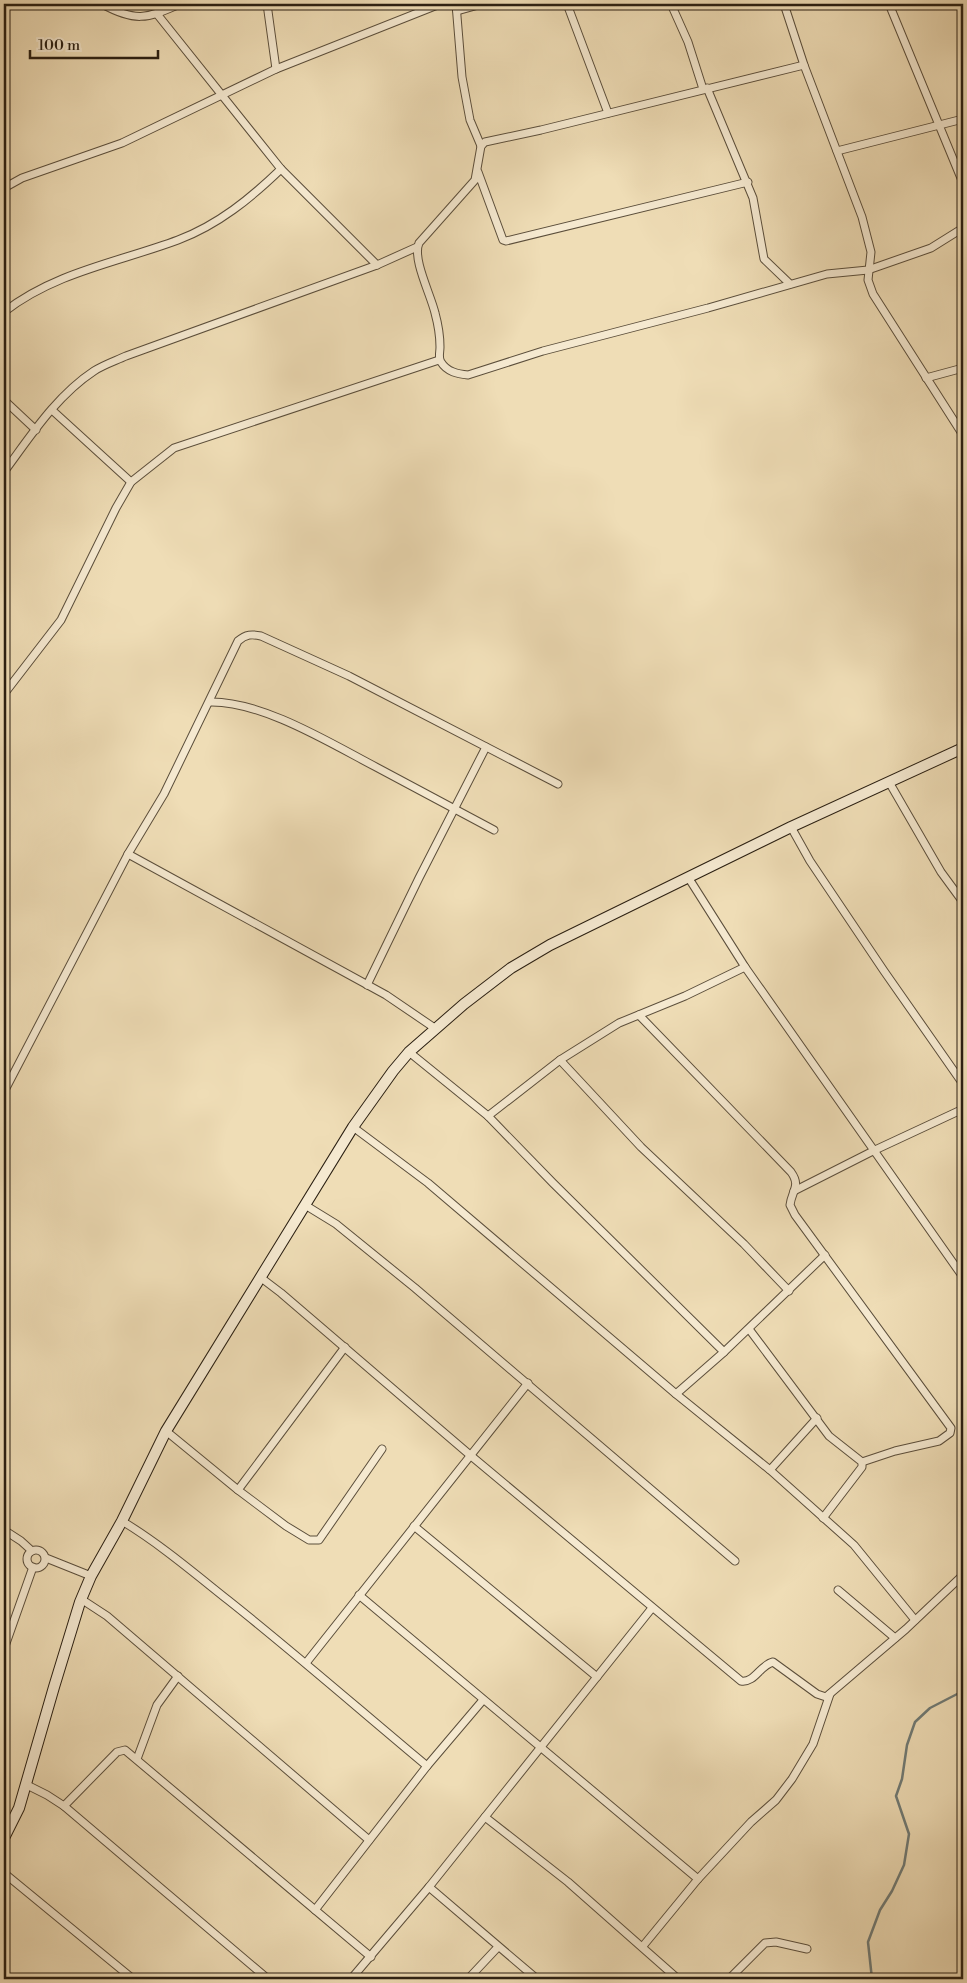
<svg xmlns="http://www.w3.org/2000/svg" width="967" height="1983" font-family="'Libre Bodoni',serif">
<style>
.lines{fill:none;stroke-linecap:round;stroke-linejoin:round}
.stream{stroke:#707b76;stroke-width:2.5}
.street-casing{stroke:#5b4e3b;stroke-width:9}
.secondary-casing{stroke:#2a1f12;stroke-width:12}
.street{stroke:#f5e9d0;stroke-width:7}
.secondary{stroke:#f5e9d0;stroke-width:10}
</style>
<rect width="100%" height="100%" fill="#efddb6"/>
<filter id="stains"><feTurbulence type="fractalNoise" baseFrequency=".004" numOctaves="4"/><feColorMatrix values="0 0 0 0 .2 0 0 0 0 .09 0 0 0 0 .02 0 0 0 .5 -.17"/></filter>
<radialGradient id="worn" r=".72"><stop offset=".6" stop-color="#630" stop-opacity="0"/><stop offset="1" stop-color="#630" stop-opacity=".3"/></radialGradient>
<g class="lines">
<polyline class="stream" points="872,1979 868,1942 880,1910 892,1891 904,1865 909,1834 896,1796 902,1779 907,1745 915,1722 930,1708 963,1691"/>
<defs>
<g id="street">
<path d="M 102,4 C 135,22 146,19 180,4"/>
<polyline points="267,4 276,69"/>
<polyline points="456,4 462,77 470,120 481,146"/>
<polyline points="567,4 608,113"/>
<polyline points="671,4 688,42 703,89"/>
<polyline points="784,4 804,65 862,217 871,252 868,280 873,294 963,435"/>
<polyline points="889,4 963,183"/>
<polyline points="457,11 482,4"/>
<polyline points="157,14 281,169 377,265"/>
<path d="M 804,65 L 541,130 L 485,142 L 481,146 L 475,180 L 419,243 C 412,259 431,295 435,313 C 438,324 440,336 440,347 C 440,353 438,358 441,362 C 447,372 458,374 468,375 L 543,351 L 708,308 L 827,274 L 868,270 L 931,248 L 963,228"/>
<polyline points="707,88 753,198 764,259 790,284"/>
<polyline points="837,151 963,119"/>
<polyline points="478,172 503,240 506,241 748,182"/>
<polyline points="4,188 22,178 122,143 276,69 440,4"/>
<path d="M 4,312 C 55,272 119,262 178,240 C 218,225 251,198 281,169"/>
<polyline points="926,378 963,368"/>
<polyline points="4,400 36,430"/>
<polyline points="52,410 131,482"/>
<path d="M 4,472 C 30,437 56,396 94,371 C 103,365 115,361 126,356 L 377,265 L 417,247"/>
<polyline points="4,694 61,620 116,508 131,482 174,448 439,360"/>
<path d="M 210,702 C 262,701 330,743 376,767 C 415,788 455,809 494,830"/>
<polyline points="889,782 941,872 963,902"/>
<polyline points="791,827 810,861 884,971 963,1084"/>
<polyline points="128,854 386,995 436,1029"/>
<polyline points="688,877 745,967 963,1277"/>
<polyline points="367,985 419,878 486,747"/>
<path d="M 639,1015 L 791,1172 C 801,1186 792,1190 790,1205 L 795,1215 L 951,1428 L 950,1433 L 939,1441 L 895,1451 L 862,1462"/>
<polyline points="409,1052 488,1116 553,1183 724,1352 676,1394"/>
<polyline points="560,1060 641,1147 744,1244 789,1291"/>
<path d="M 4,1092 L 128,854 L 164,794 L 238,641 C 246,634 252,634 261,636 L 349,676 L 558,784"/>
<polyline points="488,1116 560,1060 619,1023 685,996 745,967"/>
<polyline points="353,1127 428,1183 676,1394 770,1470 854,1545 915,1620"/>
<polyline points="794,1191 875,1150 963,1109"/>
<polyline points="305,1205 336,1224 415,1288 735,1561"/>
<path d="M 260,1277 L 281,1293 L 470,1455 L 741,1681 C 755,1683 760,1665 773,1662 L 817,1694 L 826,1697 L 906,1629 L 963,1575"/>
<polyline points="749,1329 829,1436 862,1462 862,1467 823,1518"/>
<polyline points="724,1352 825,1255"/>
<polyline points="166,1431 238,1490 286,1526 309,1540 319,1540 382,1449"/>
<polyline points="770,1470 817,1418"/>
<polyline points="238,1490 345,1347"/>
<path d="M 122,1521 C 160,1544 194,1573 228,1600 C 296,1654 361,1711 427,1766"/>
<polyline points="414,1526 597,1677"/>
<polyline points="4,1530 21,1541 32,1551"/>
<circle cx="36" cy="1559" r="9"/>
<polyline points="46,1558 91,1576"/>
<polyline points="838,1590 895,1638"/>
<polyline points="359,1595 698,1879"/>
<polyline points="81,1599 107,1616 369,1840"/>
<polyline points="4,1649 33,1567"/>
<polyline points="306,1663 528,1383"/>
<polyline points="137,1759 157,1705 178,1676"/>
<polyline points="25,1784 47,1795 64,1806 268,1979"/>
<polyline points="64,1806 117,1752 125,1750 371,1957"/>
<polyline points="485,1817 568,1882 678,1979"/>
<polyline points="4,1873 133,1979"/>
<polyline points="429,1887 537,1979"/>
<polyline points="315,1910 427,1766 483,1700"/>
<polyline points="643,1946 698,1879 751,1822 776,1800 792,1779 813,1744 830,1694"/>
<polyline points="351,1979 429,1887 652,1608"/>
<polyline points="468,1979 498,1947"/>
<polyline points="729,1979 765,1943 776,1942 807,1949"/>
</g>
<polyline id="secondary" points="4,1838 19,1808 54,1687 80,1602 91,1576 122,1521 166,1431 353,1127 393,1071 409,1052 464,1004 511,968 550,945 791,827 963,748"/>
</defs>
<use href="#street" class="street-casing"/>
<use href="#secondary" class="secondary-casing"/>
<use href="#street" class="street"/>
<use href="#secondary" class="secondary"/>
</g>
<rect width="967" height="1983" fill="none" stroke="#efddb6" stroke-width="20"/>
<rect x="5" y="5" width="957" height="1973" fill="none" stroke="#2a1f12" stroke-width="2.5"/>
<rect x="10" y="10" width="947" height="1963" fill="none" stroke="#2a1f12"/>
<path d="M30 50v8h128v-8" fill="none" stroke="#2a1f12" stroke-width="2.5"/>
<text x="38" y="50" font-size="15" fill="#2a1f12" stroke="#f5e9d0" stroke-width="4" paint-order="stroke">100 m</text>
<rect width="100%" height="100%" filter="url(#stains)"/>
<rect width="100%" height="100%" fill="url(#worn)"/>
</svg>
